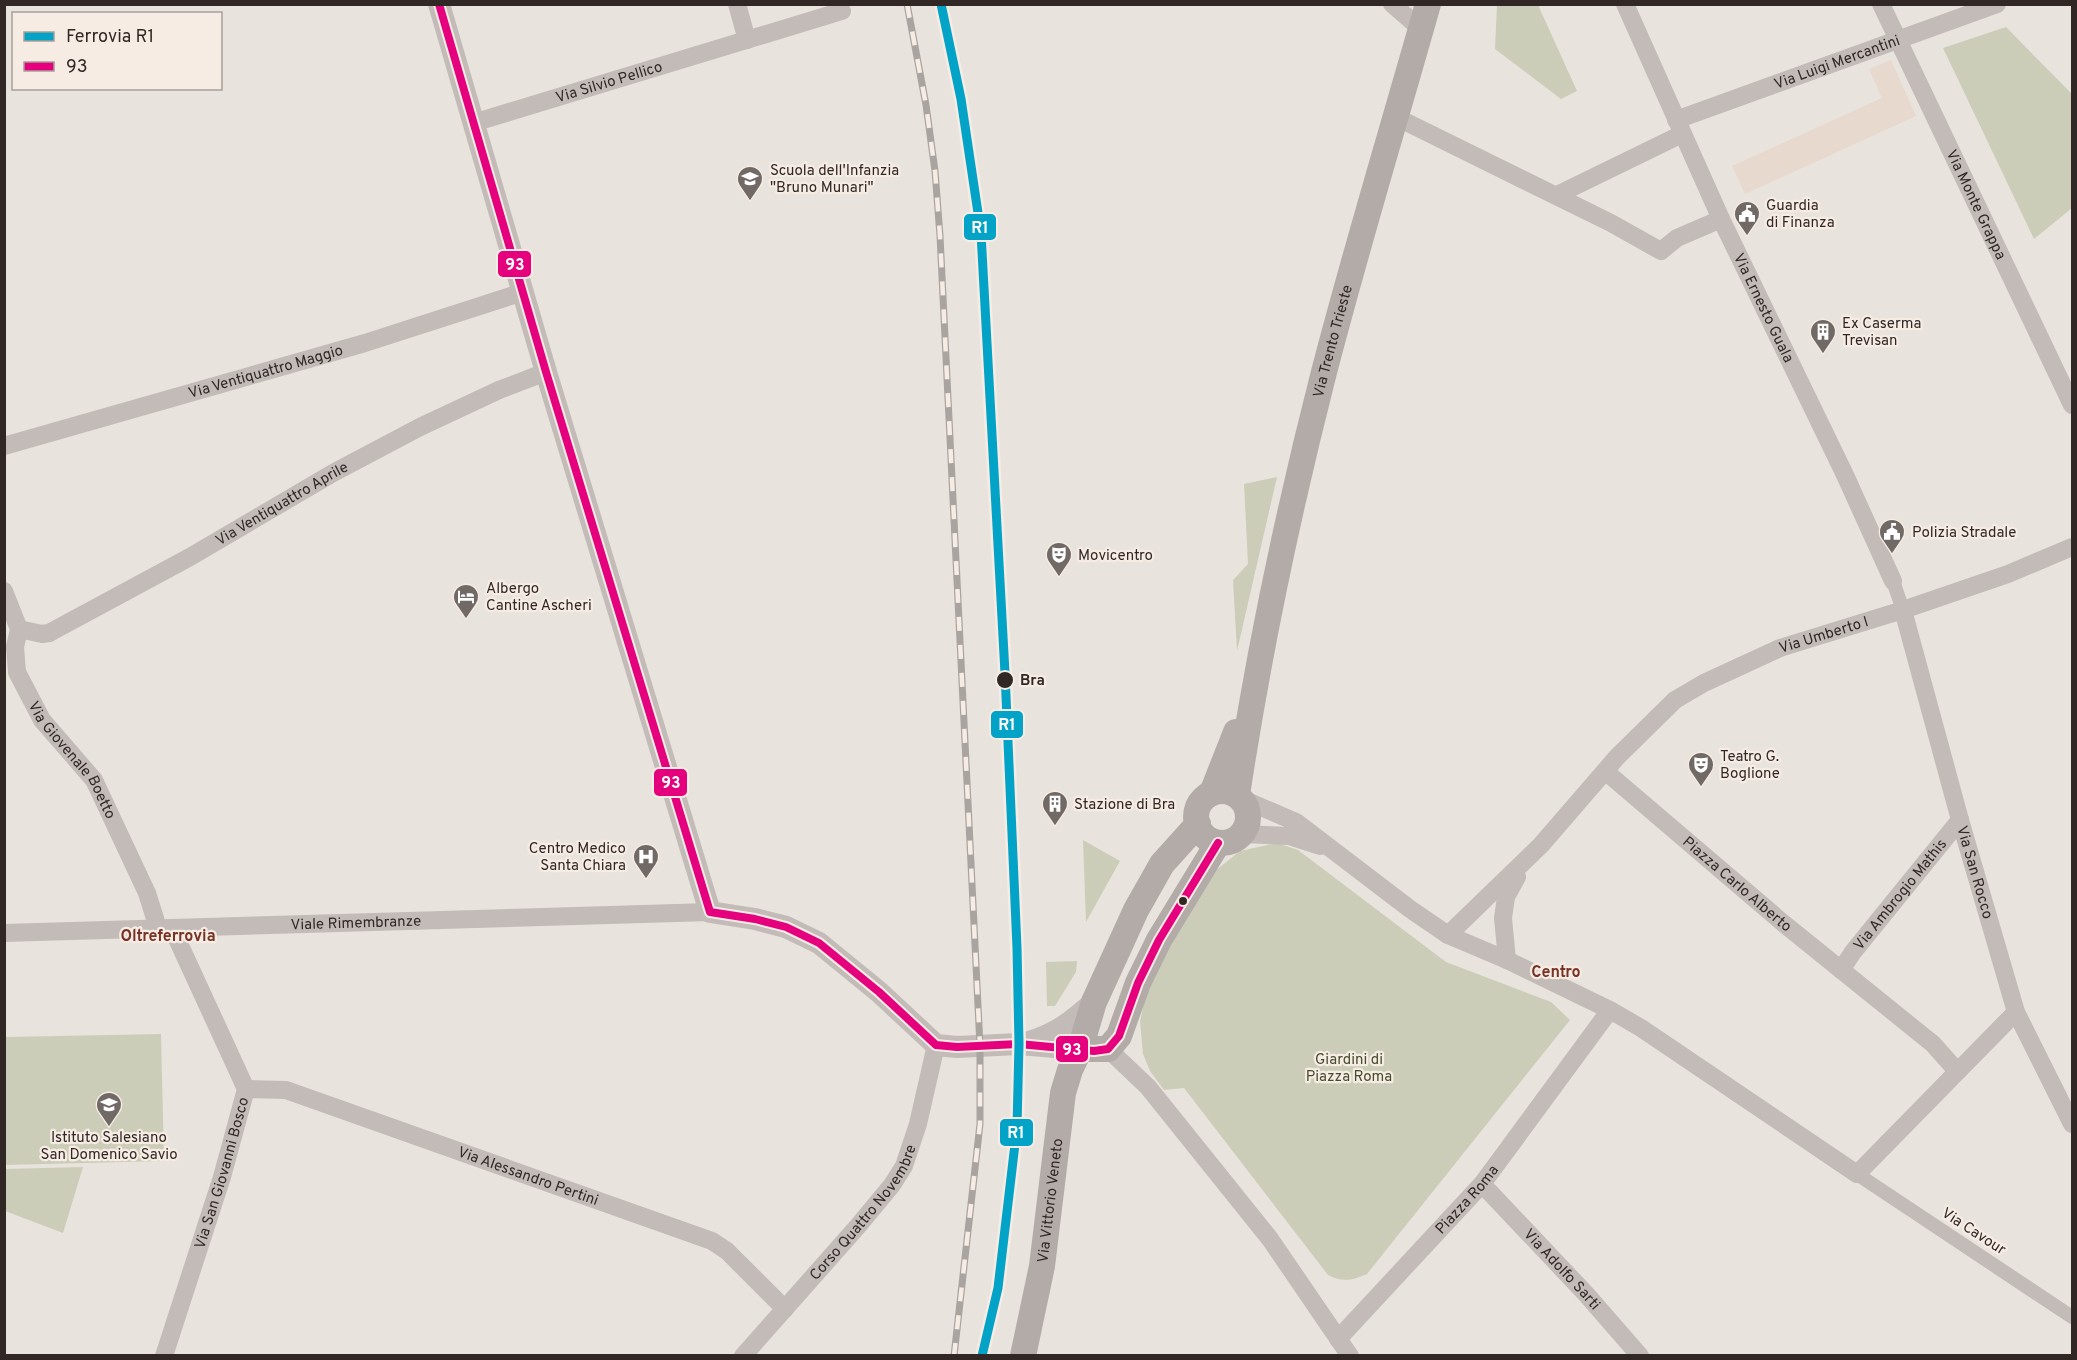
<svg xmlns="http://www.w3.org/2000/svg" width="2077" height="1360" font-family="Overpass,sans-serif">
<style>
.green{fill:#cbcdb8}
.plaza{fill:#e7d9cd}
.lines{fill:none;stroke-linecap:round;stroke-linejoin:round}
.pedestrian{stroke:#c2bbb7;stroke-width:14}
.minor{stroke:#c2bbb7;stroke-width:18}
.tertiary{stroke:#c2bbb7;stroke-width:22}
.secondary{stroke:#b3aba7;stroke-width:26}
.rail-casing{stroke:#aaa4a1;stroke-width:7}
.rail{stroke:#f6ece4;stroke-width:4.5;stroke-dasharray:14;stroke-linecap:butt}
.bus-1-casing{stroke:#f6ece4;stroke-width:12}
.bus-1{stroke:#e5007d;stroke-width:8}
.rail-1-casing{stroke:#f6ece4;stroke-width:14}
.rail-1{stroke:#02a3c6;stroke-width:9}
.stop-dot{fill:#312826;stroke:#f6ece4;stroke-width:2}
.labels{text-anchor:middle;stroke-width:4.5;stroke-linejoin:round;paint-order:stroke}
.street-label{font-size:15px;fill:#312826;stroke:#f6ece4}
.poi-label{font-size:15px;fill:#312826;stroke:#f6ece4;text-anchor:start}
.stop-label{font-size:15px;font-weight:bold;fill:#312826;stroke:#f6ece4;text-anchor:start}
.park-label{font-size:15px;fill:#444d2c;stroke:#f6ece4}
.neighbourhood-label{font-size:16px;font-weight:bold;fill:#783327;stroke:#f6ece4}
.line-badge{stroke:#f6ece4;stroke-width:2}
.badge-label{font-size:16px;text-anchor:middle;font-weight:bold;fill:#fff}
</style>
<rect width="100%" height="100%" fill="#e9e3dd"/>
<g class="green">
<polygon points="1497,5 1538,5 1577,91 1561,99 1495,49"/>
<polygon points="2006,27 2072,94 2072,208 2034,239 1943,48"/>
<polygon points="1277,477 1237,651 1233,580 1248,564 1244,484"/>
<polygon points="1083,840 1120,861 1086,922"/>
<path d="M 1277,843 L 1298,850 L 1446,962 L 1551,1002 L 1570,1020 L 1367,1274 C 1353,1280 1343,1283 1328,1275 L 1184,1088 L 1164,1090 L 1150,1071 L 1143,1054 L 1140,1021 L 1145,999 L 1164,956 L 1205,879 L 1240,851 Z"/>
<polygon points="1077,961 1076,972 1055,1006 1047,1006 1046,962"/>
<polygon points="161,1034 164,1161 5,1165 5,1037"/>
<polygon points="83,1167 63,1233 5,1211 5,1169"/>
</g>
<polygon class="plaza" points="1891,60 1916,116 1745,194 1732,166 1882,98 1869,69"/>
<g class="lines">
<g class="pedestrian">
<polyline points="1893,581 1903,610"/>
<polyline points="1857,1174 2072,1317"/>
</g>
<g class="minor">
<polyline points="737,4 747,40"/>
<polyline points="1392,4 1421,29"/>
<path id="s1" d="M 1625,4 L 1721,219 L 1845,475 L 1893,581"/>
<path id="s2" d="M 1881,4 L 2072,405"/>
<polyline points="1396,117 1611,223 1661,251 1677,238 1721,219"/>
<path id="s3" d="M 1676,120 L 1997,4"/>
<path id="s4" d="M 473,123 L 842,11"/>
<polyline points="1557,195 1682,134"/>
<path id="s5" d="M 4,446 L 365,343 L 523,292"/>
<path id="s6" d="M 4,591 L 19,629 L 15,647 L 17,672 L 42,720 L 94,780 L 147,893 L 158,928"/>
<path id="s7" d="M 1903,610 L 1960,820 L 2016,1012 L 2072,1124"/>
<path id="s8" d="M 19,629 L 42,634 L 49,633 L 190,557 L 333,473 L 420,427 L 499,390 L 546,372"/>
<path id="s9" d="M 1605,771 L 1783,923 L 1933,1044 L 1957,1071"/>
<polyline points="1240,798 1296,822 1410,909 1448,935 1507,960 1610,1010 1641,1028 1857,1174 2016,1012"/>
<polyline points="1242,834 1289,836 1320,846"/>
<path id="s10" d="M 4,933 L 710,912"/>
<path id="s11" d="M 1448,935 L 1541,845 L 1617,757 L 1675,700 L 1704,683 L 1780,648 L 1903,610 L 2008,574 L 2072,547"/>
<polyline points="1507,960 1503,918 1506,897 1517,877"/>
<path id="s12" d="M 1841,970 L 1853,952 L 1960,820"/>
<polyline points="1108,1049 1148,1087 1270,1239 1350,1356"/>
<path id="s13" d="M 246,1089 L 286,1090 L 712,1241 L 727,1251 L 785,1309"/>
<path id="s14" d="M 1482,1184 L 1586,1294 L 1640,1356"/>
<path id="s15" d="M 1338,1339 L 1482,1184 L 1610,1010"/>
<path id="s16" d="M 164,1356 L 222,1177 L 246,1089 L 172,928"/>
<path id="s17" d="M 743,1356 L 858,1226 L 892,1185 L 904,1166 L 918,1124 L 936,1045"/>
</g>
<g class="tertiary">
<polyline points="439,4 546,372 710,912 755,919 786,927 819,943 879,992 936,1045 957,1047 1019,1044 1080,1049"/>
<path d="M 1029,1042 C 1058,1033 1071,1022 1094,1002"/>
</g>
<g class="secondary">
<circle cx="1222" cy="817" r="26"/>
<polyline points="1212,793 1236,732"/>
<path id="s18" d="M 1237,795 C 1258,656 1288,513 1323,376 C 1355,252 1393,128 1428,4"/>
<polyline points="1080,1049 1108,1049 1119,1036 1138,983 1159,940 1218,843"/>
<path id="s19" d="M 1023,1356 L 1042,1266 L 1063,1093 L 1070,1070 L 1080,1049 L 1094,1002 L 1136,910 L 1162,864 L 1198,824"/>
</g>
<defs>
<polyline id="rail" points="907,4 926,105 935,171 940,236 980,1046 980,1124 954,1356"/>
</defs>
<use href="#rail" class="rail-casing"/>
<use href="#rail" class="rail"/>
<defs>
<polyline id="bus-1" points="439,4 546,372 710,912 755,919 786,927 819,943 879,992 936,1045 957,1047 1019,1044 1094,1051 1108,1049 1119,1036 1138,983 1159,940 1218,843"/>
</defs>
<use href="#bus-1" class="bus-1-casing"/>
<use href="#bus-1" class="bus-1"/>
<defs>
<polyline id="rail-1" points="941,4 961,99 981,233 1005,673 1017,948 1019,1044 1017,1127 998,1288 982,1356"/>
</defs>
<use href="#rail-1" class="rail-1-casing"/>
<use href="#rail-1" class="rail-1"/>
</g>
<defs>
<symbol id="school-pin" viewBox="-11 -11 22 30"><path d="M0 17L-7.5 6A9.5 9.5 0 1 1 7.5 6Z" fill="#716966" stroke="#f6ece4"/><path d="M0-5L7-2L0 1L-7-2ZM-4 1L0 2.5L4 1V4Q0 6-4 4Z" fill="#fff"/></symbol>
<symbol id="civic-pin" viewBox="-11 -11 22 30"><path d="M0 17L-7.5 6A9.5 9.5 0 1 1 7.5 6Z" fill="#716966" stroke="#f6ece4"/><path d="M-.6-6.5H3V-4.5H.6V-3L4-1V1h2V6H-6V1h2V-1L-.6-3ZM-1.2 2.5V6h2.4V2.5Z" fill="#fff"/></symbol>
<symbol id="building-pin" viewBox="-11 -11 22 30"><path d="M0 17L-7.5 6A9.5 9.5 0 1 1 7.5 6Z" fill="#716966" stroke="#f6ece4"/><path d="M-4-6H4V6H1V3H-1V6H-4ZM-2.5-4.3h1.7v1.8h-1.7ZM.8-4.3h1.7v1.8H.8ZM-2.5-1h1.7V.8h-1.7ZM.8-1h1.7V.8H.8Z" fill="#fff"/></symbol>
<symbol id="theatre-pin" viewBox="-11 -11 22 30"><path d="M0 17L-7.5 6A9.5 9.5 0 1 1 7.5 6Z" fill="#716966" stroke="#f6ece4"/><path d="M-5-5.5Q0-4 5-5.5V0Q5 5 0 6Q-5 5-5 0ZM-3.3-2.5H-1v1.5H-3.3ZM1-2.5H3.3v1.5H1ZM-2.8 1Q0 5.5 2.8 1Z" fill="#fff"/></symbol>
<symbol id="hotel-pin" viewBox="-11 -11 22 30"><path d="M0 17L-7.5 6A9.5 9.5 0 1 1 7.5 6Z" fill="#716966" stroke="#f6ece4"/><path d="M-6-4.5h1.5V1H6V5H4.5V3h-9V5H-6ZM-4 0a1.8 1.8 0 1 1 3.6 0ZM.5 0V-2.5h3Q6-2.5 6 0Z" fill="#fff"/></symbol>
<symbol id="hospital-pin" viewBox="-11 -11 22 30"><path d="M0 17L-7.5 6A9.5 9.5 0 1 1 7.5 6Z" fill="#716966" stroke="#f6ece4"/><path d="M-5-5h3v3.5h4V-5h3V5h-3V1.5h-4V5h-3Z" fill="#fff"/></symbol>
</defs>
<g fill-rule="evenodd">
<use href="#school-pin" x="735" y="164" width="30" height="40"/>
<use href="#civic-pin" x="1732" y="199" width="30" height="40"/>
<use href="#building-pin" x="1808" y="317" width="30" height="40"/>
<use href="#civic-pin" x="1877" y="517" width="30" height="40"/>
<use href="#theatre-pin" x="1044" y="540" width="30" height="40"/>
<use href="#hotel-pin" x="451" y="582" width="30" height="40"/>
<use href="#theatre-pin" x="1686" y="750" width="30" height="40"/>
<use href="#building-pin" x="1040" y="789" width="30" height="40"/>
<use href="#hospital-pin" x="631" y="842" width="30" height="40"/>
<use href="#school-pin" x="94" y="1090" width="30" height="40"/>
</g>
<g class="stop-dot">
<circle cx="1005" cy="680" r="9"/>
<circle cx="1183" cy="901" r="5"/>
</g>
<g class="labels">
<g class="street-label">
<text dy="5" stroke="none"><textPath href="#s3" startOffset="171">Via Luigi Mercantini</textPath></text>
<text dy="5" stroke="none"><textPath href="#s4" startOffset="142">Via Silvio Pellico</textPath></text>
<text dy="5" stroke="none"><textPath href="#s2" startOffset="222">Via Monte Grappa</textPath></text>
<text dy="5" stroke="none"><textPath href="#s1" startOffset="334">Via Ernesto Guala</textPath></text>
<text dy="5" stroke="none"><textPath href="#s18" startOffset="464">Via Trento Trieste</textPath></text>
<text dy="5" stroke="none"><textPath href="#s5" startOffset="272">Via Ventiquattro Maggio</textPath></text>
<text dy="5" stroke="none"><textPath href="#s8" startOffset="297">Via Ventiquattro Aprile</textPath></text>
<text dy="5" stroke="none"><textPath href="#s11" startOffset="490">Via Umberto I</textPath></text>
<text dy="5" stroke="none"><textPath href="#s6" startOffset="189">Via Giovenale Boetto</textPath></text>
<text dy="5" stroke="none"><textPath href="#s7" startOffset="272">Via San Rocco</textPath></text>
<text dy="5" stroke="none"><textPath href="#s9" startOffset="174">Piazza Carlo Alberto</textPath></text>
<text dy="5" stroke="none"><textPath href="#s12" startOffset="96">Via Ambrogio Mathis</textPath></text>
<text dy="5" stroke="none"><textPath href="#s10" startOffset="352">Viale Rimembranze</textPath></text>
<text dy="5" stroke="none"><textPath href="#s16" startOffset="192">Via San Giovanni Bosco</textPath></text>
<text dy="5" stroke="none"><textPath href="#s13" startOffset="297">Via Alessandro Pertini</textPath></text>
<text dy="5" stroke="none"><textPath href="#s15" startOffset="190">Piazza Roma</textPath></text>
<text dy="5" stroke="none"><textPath href="#s19" startOffset="158">Via Vittorio Veneto</textPath></text>
<text dy="5" stroke="none"><textPath href="#s17" startOffset="188">Corso Quattro Novembre</textPath></text>
<text transform="translate(1974 1231) rotate(33)" y="5">Via Cavour</text>
<text dy="5" stroke="none"><textPath href="#s14" startOffset="117">Via Adolfo Sarti</textPath></text>
</g>
<g class="poi-label">
<text x="770" y="175">Scuola dell'Infanzia<tspan x="770" dy="17">"Bruno Munari"</tspan></text>
<text x="1766" y="210">Guardia<tspan x="1766" dy="17">di Finanza</tspan></text>
<text x="1842" y="328">Ex Caserma<tspan x="1842" dy="17">Trevisan</tspan></text>
<text x="1912" y="537">Polizia Stradale</text>
<text x="1078" y="560">Movicentro</text>
<text x="486" y="593">Albergo<tspan x="486" dy="17">Cantine Ascheri</tspan></text>
<text x="1720" y="761">Teatro G.<tspan x="1720" dy="17">Boglione</tspan></text>
<text x="1074" y="809">Stazione di Bra</text>
<text x="626" y="853" text-anchor="end">Centro Medico<tspan x="626" dy="17">Santa Chiara</tspan></text>
<text x="109" y="1142" text-anchor="middle">Istituto Salesiano<tspan x="109" dy="17">San Domenico Savio</tspan></text>
</g>
<g class="stop-label">
<text x="1020" y="685">Bra</text>
</g>
<g class="park-label">
<text x="1349" y="1064">Giardini di<tspan x="1349" dy="17">Piazza Roma</tspan></text>
</g>
<g class="neighbourhood-label">
<text x="168" y="941">Oltreferrovia</text>
<text x="1556" y="977">Centro</text>
</g>
</g>
<g class="line-badge">
<rect x="963" y="213" width="34" height="28" rx="6" fill="#02a3c6"/>
<rect x="497" y="250" width="35" height="28" rx="6" fill="#e5007d"/>
<rect x="990" y="710" width="34" height="29" rx="6" fill="#02a3c6"/>
<rect x="653" y="768" width="35" height="29" rx="6" fill="#e5007d"/>
<rect x="1055" y="1035" width="34" height="28" rx="6" fill="#e5007d"/>
<rect x="999" y="1118" width="35" height="29" rx="6" fill="#02a3c6"/>
</g>
<g class="badge-label">
<text x="980" y="233">R1</text>
<text x="515" y="270">93</text>
<text x="1007" y="730">R1</text>
<text x="671" y="788">93</text>
<text x="1072" y="1055">93</text>
<text x="1016" y="1138">R1</text>
</g>
<rect width="2077" height="1360" fill="none" stroke="#312826" stroke-width="12"/>
<rect x="12" y="12" width="210" height="78" fill="#f6ece4" stroke="#a79e98" stroke-width="1.5"/>
<rect x="24" y="32" width="30" height="9" fill="#02a3c6" stroke="#a79e98" stroke-width="1.5"/>
<text x="66" y="42" font-size="18" fill="#312826">Ferrovia R1</text>
<rect x="24" y="62" width="30" height="9" fill="#e5007d" stroke="#a79e98" stroke-width="1.5"/>
<text x="66" y="72" font-size="18" fill="#312826">93</text>
</svg>
